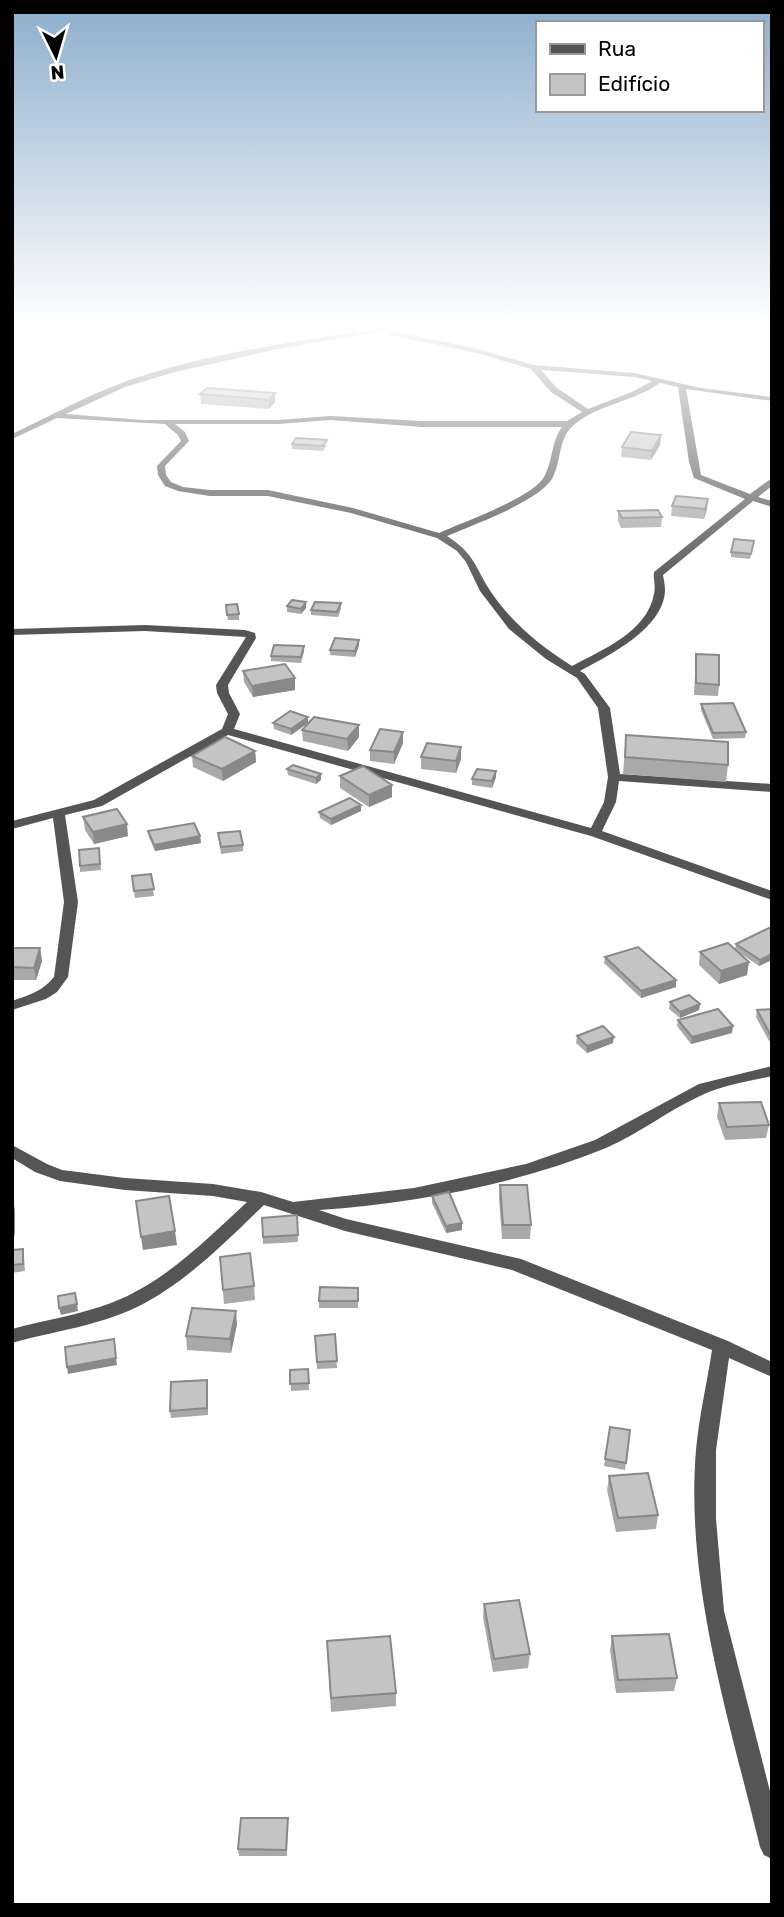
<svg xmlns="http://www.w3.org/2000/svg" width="784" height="1917" font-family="Rubik,sans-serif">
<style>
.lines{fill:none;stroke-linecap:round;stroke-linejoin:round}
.minor{fill:#555;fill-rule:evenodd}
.wall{fill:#a9a9a9}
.shaded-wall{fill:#898989}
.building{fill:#c4c4c4;stroke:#898989;stroke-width:2}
</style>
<rect width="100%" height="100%" fill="#fff"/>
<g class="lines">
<g class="minor">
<path d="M 289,324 L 354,328 L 358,330 L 356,332 L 406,324 L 424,324 L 278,349 L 175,372 L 125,387 L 66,414 L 143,420 L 278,420 L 330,416 L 422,421 L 567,421 L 582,412 L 551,392 L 531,369 L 477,353 L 389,335 L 388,333 L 392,331 L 478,349 L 534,365 L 635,373 L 701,388 L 772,397 L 772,401 L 686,389 L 701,475 L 750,494 L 772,478 L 772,486 L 758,497 L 772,501 L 772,507 L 753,501 L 663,575 C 664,580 665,586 665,591 C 663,629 608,656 580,671 L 585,674 L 610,708 L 620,774 L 772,784 L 772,792 L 619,781 L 616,802 L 602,831 L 772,891 L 772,900 L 591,836 L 228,735 L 102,806 L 65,815 L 78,902 L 68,977 L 57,992 L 46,999 L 12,1010 L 12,1001 C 29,995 43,991 54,977 L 64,902 L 53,818 L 12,829 L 12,821 L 94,800 L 222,729 L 228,714 L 217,693 L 216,685 L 246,637 L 145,631 L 12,635 L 12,629 L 145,625 L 245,630 L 255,633 L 256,638 L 228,685 L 229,693 L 240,714 L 234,729 L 591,828 L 604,802 L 608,777 L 598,708 L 577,678 L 546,659 L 509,629 L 480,591 L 466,562 L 457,551 L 437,538 L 351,513 L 268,496 L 210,496 L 178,491 L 165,486 L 158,475 L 157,466 L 181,441 L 178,435 L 165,424 L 57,418 L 12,439 L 12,434 C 48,417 82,398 119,384 C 193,356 275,345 353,332 ZM 541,370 L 635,377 L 652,381 L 634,391 L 588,409 L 557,388 ZM 660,383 L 678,387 L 689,462 L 694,478 L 745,499 L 654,572 C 653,579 656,586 654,594 C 647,632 602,650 572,666 C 540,646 512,623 491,592 C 474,566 476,555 447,536 C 472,525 541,501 553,477 C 562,459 558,437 575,424 C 599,404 633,402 660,383 ZM 330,420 L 422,427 L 562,427 C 551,442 553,461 544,477 C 532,498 463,522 439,533 L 353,508 L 268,490 L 210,490 L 183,487 L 171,482 L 166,475 L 165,466 L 189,441 L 185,432 L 175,424 L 278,424 Z"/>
<path d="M 772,1066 L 772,1076 C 747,1082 722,1085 700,1096 C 667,1111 639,1134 606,1148 C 515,1185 416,1203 319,1210 L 346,1219 L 521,1259 L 728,1341 L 772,1362 L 772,1377 L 729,1358 L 716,1450 L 716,1519 L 724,1611 L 772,1799 L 772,1859 L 764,1855 L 760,1847 C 729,1718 685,1584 696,1450 C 699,1416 707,1383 712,1350 L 512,1270 L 345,1231 L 264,1205 C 225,1242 186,1283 137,1307 C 98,1326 54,1331 12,1343 L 12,1329 C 45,1320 79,1315 111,1303 C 164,1283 206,1240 247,1202 L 213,1196 L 125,1190 L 60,1181 L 35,1172 L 12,1158 L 12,1145 L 47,1164 L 62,1170 L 125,1178 L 213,1184 L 261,1192 L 293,1202 L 414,1188 L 526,1164 L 595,1140 L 699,1084 Z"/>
</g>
</g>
<g class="wall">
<polygon points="275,393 275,402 269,409 201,404 200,394"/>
<polygon points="661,435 660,445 651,460 621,457 622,447"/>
<polygon points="292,444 327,445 323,451 292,449"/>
<polygon points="672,506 707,509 704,519 671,516"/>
<polygon points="618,511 662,517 661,527 621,528 618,521"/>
<polygon points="753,547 750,559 731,557 731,552"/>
<polygon points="341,603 341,609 338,617 311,615 311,610"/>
<polygon points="226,605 239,614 239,620 228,620"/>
<polygon points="287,606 306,608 301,614 287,612"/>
<polygon points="359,640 359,645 355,657 330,655 330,650"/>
<polygon points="304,646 304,652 301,663 271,661 271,656"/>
<polygon points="696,654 719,685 718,696 694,695"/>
<polygon points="243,671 295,690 253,697 244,682"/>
<polygon points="701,704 746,732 745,738 713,739 701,710"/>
<polygon points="308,717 308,723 291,735 274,729 273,723"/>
<polygon points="359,725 359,737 348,751 303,741 302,730"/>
<polygon points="626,735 728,765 726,782 623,774"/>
<polygon points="403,743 394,764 370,761 370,750"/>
<polygon points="461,747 461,759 456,773 421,769 421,757"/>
<polygon points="255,751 256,762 223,781 193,767 192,756"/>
<polygon points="287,769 321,780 316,784 288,775"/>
<polygon points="340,776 392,797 369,807 340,788"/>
<polygon points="496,777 492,788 472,785 472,779"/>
<polygon points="361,811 331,825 320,818 319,812"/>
<polygon points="83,817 128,836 94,844 85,830"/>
<polygon points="148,831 200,836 201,843 155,851 149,837"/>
<polygon points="218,833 243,845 243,851 221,854"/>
<polygon points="99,848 101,870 80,872 79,850"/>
<polygon points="151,874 154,896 135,898 132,876"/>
<polygon points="772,929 772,960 759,966 740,953 747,975 719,984 699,965 700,952 735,949 736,944"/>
<polygon points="12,948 40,948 42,961 36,980 12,980"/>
<polygon points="605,957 676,980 676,987 641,998 604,963"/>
<polygon points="670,1002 700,1004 699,1010 680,1018 669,1009"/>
<polygon points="772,1009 772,1041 769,1041 756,1017 757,1010"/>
<polygon points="678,1020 732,1033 691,1044 677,1026"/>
<polygon points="577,1036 613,1043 587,1053 576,1043"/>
<polygon points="719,1103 769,1125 766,1138 725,1140 717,1117"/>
<polygon points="500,1185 531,1225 530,1239 502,1239 499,1198"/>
<polygon points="432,1196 462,1223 462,1230 446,1233 432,1203"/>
<polygon points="297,1215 298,1242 263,1244 262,1218"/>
<polygon points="12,1250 24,1256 25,1271 12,1273"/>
<polygon points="220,1257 254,1286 255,1300 224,1304"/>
<polygon points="358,1288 358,1308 319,1308 319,1301"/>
<polygon points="237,1324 231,1353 187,1350 186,1336"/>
<polygon points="335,1334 337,1368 317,1369 315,1336"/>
<polygon points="308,1369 309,1390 291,1391 290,1370"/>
<polygon points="208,1387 208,1415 171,1418 170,1411"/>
<polygon points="610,1427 630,1430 625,1470 604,1466"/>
<polygon points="609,1476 658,1515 656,1529 616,1532 607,1490"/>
<polygon points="484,1604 530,1654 528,1668 493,1672 483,1617"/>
<polygon points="612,1636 677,1678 674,1691 616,1693 610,1650"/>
<polygon points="327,1641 396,1693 396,1706 331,1712"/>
<polygon points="288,1818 287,1856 239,1856 238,1849"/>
</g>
<g class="shaded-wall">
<polygon points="275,393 275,402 269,409 269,400"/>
<polygon points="661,435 660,445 651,460 652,451"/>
<polygon points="708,499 707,509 704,519 705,509"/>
<polygon points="306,602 306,608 301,614 301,609"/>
<polygon points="359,640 359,645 355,657 355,651"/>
<polygon points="295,678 295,690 253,697 252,686"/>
<polygon points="308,717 308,723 291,735 291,729"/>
<polygon points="359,725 359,737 348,751 347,739"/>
<polygon points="403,732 403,743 394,764 394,752"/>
<polygon points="461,747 461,759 456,773 456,761"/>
<polygon points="255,751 256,762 223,781 222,769"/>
<polygon points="496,771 496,777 492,788 492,781"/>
<polygon points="321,774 321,780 316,784 316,778"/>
<polygon points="392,785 392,797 369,807 369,795"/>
<polygon points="361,805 361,811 331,825 331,819"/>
<polygon points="127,824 128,836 94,844 93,832"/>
<polygon points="200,836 201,843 155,851 154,845"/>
<polygon points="40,948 42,961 36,980 34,968"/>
<polygon points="772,954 772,960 759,966 760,960"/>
<polygon points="749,962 747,975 719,984 721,971"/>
<polygon points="676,980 676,987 641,998 641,991"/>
<polygon points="700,1004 699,1010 680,1018 680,1012"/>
<polygon points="733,1026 732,1033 691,1044 692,1037"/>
<polygon points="614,1037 613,1043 587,1053 587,1046"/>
<polygon points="13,1198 15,1211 15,1237 12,1225"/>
<polygon points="462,1223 462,1230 446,1233 446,1226"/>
<polygon points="175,1231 177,1245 143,1250 141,1237"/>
<polygon points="77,1304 78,1311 61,1315 59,1308"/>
<polygon points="236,1311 237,1324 231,1353 230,1339"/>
<polygon points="116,1358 117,1365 68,1374 67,1367"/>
</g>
<g class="building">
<polygon points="207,388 275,393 269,400 200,394"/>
<polygon points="631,432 661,435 652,451 622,447"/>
<polygon points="296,438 327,440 323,446 292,444"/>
<polygon points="676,496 708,499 705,509 672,506"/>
<polygon points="658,510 662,517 622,518 618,511"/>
<polygon points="734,539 754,541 751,554 731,552"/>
<polygon points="292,600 306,602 301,609 287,606"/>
<polygon points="315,602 341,603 337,612 311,610"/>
<polygon points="237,604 239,614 227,615 226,605"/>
<polygon points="335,638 359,640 355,651 330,650"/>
<polygon points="274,645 304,646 301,657 271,656"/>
<polygon points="696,654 719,655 719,685 696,683"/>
<polygon points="285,664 295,678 252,686 243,671"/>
<polygon points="733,703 746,732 713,733 701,704"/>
<polygon points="290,711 308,717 291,729 273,723"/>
<polygon points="314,717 359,725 347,739 302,730"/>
<polygon points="380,729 403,732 394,752 370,750"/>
<polygon points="626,735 728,742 728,765 625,757"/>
<polygon points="225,737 255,751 222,769 192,756"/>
<polygon points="427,743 461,747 456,761 421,757"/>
<polygon points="293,765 321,774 316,778 287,769"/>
<polygon points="363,766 392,785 369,795 340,776"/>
<polygon points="477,769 496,771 492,781 472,779"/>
<polygon points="350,798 361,805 331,819 319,812"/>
<polygon points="117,809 127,824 93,832 83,817"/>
<polygon points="194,823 200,836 154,845 148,831"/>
<polygon points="240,831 243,845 221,847 218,833"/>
<polygon points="99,848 100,864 80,866 79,850"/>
<polygon points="151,874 154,889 134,891 132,876"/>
<polygon points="769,928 772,929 772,954 760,960 736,944"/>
<polygon points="728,943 749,962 721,971 700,952"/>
<polygon points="638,947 676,980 641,991 605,957"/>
<polygon points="12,948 40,948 34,968 12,967"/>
<polygon points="689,995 700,1004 680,1012 670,1002"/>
<polygon points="718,1009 733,1026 692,1037 678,1020"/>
<polygon points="772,1009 772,1034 770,1034 757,1010"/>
<polygon points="603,1026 614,1037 587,1046 577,1036"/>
<polygon points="761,1102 769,1125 727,1127 719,1103"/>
<polygon points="500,1185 527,1185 531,1225 503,1225"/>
<polygon points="449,1192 462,1223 446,1226 432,1196"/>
<polygon points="169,1196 175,1231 141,1237 136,1201"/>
<polygon points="297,1215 298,1235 263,1237 262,1218"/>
<polygon points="23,1249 23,1264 12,1265 12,1250"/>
<polygon points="250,1253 254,1286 223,1290 220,1257"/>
<polygon points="320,1287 358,1288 358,1301 319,1301"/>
<polygon points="75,1293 77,1304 59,1308 58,1296"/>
<polygon points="192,1308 236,1311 230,1339 186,1336"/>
<polygon points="335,1334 337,1361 317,1362 315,1336"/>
<polygon points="114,1339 116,1358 67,1367 65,1347"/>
<polygon points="308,1369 309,1383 290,1384 290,1370"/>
<polygon points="207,1380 207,1408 170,1411 171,1382"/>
<polygon points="610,1427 630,1430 626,1463 605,1459"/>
<polygon points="648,1473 658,1515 618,1518 609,1476"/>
<polygon points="519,1600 530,1654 494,1659 484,1604"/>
<polygon points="669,1634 677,1678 618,1680 612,1636"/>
<polygon points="390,1636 396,1693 331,1698 327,1641"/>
<polygon points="241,1818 288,1818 286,1850 238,1849"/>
</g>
<linearGradient id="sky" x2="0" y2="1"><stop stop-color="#8cadcc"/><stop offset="0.55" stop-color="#fff"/><stop offset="1" stop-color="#fff" stop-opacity="0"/></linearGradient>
<rect width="784" height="592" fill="url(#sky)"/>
<rect width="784" height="1917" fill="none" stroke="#000000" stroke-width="28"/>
<rect x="536" y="21" width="228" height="91" fill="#ffffff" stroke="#999999" stroke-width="2"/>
<rect x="550" y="44" width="35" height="10" fill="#555555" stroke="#999999" stroke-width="2"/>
<text x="598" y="56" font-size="21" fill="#000000">Rua</text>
<rect x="550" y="74" width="35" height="21" fill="#c4c4c4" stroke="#999999" stroke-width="2"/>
<text x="598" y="91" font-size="21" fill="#000000">Edifício</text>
<g transform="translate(56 56) rotate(175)" stroke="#ffffff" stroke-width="5" paint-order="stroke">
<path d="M0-5L12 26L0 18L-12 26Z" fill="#000000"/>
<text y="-10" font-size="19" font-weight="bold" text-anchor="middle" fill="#000000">N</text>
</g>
</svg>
